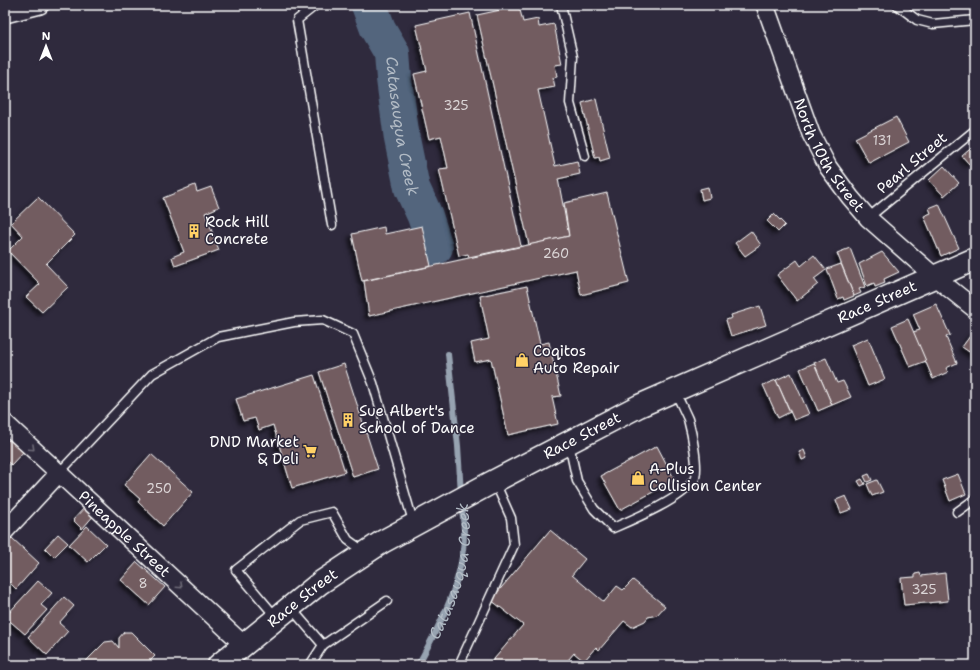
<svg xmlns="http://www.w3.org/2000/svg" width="980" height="670" font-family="'Shantell Sans',sans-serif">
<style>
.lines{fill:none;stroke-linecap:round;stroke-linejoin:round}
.stream{stroke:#97a3b1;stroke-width:6}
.river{stroke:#52657d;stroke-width:36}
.building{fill:#725b60;stroke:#fff;filter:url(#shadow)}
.lane-casing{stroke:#fff;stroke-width:11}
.street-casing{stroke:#fff;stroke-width:20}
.secondary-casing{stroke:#fff;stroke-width:25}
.lane{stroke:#2f2a3d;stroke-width:8}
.street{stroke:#2f2a3d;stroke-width:17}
.secondary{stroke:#2f2a3d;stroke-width:22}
.oneway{stroke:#6d6a77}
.labels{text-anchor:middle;stroke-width:3;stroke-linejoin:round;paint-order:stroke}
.number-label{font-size:13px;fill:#dcd6d7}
.street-label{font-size:15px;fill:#fff;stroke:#2f2a3d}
.poi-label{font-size:15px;fill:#fff;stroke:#2f2a3d;text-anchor:start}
.water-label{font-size:16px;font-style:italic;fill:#b1bac4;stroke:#2f2a3d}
</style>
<defs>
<filter id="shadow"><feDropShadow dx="-3.5" dy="3.5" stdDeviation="2" flood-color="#0009"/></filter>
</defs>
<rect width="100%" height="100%" fill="#2f2a3d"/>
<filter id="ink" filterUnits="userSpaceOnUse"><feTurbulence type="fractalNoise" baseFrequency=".025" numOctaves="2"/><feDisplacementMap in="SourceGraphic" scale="8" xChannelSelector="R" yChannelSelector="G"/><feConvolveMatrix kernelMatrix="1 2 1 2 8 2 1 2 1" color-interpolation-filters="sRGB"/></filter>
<g filter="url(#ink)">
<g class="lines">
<g class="stream">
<polyline points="448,354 458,446 461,494"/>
<path id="s1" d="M 418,665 C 440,625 464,580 464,533 C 464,523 462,513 462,503"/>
</g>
<path class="river" id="s2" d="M 369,5 L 378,29 L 392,53 L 394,79 L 402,139 L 412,188 L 425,216 L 435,247"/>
</g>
<g class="building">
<polygon points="519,6 523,22 538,19 539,27 554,24 562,64 555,65 557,77 553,78 555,87 538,90 555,166 577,161 580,174 558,179 569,236 529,245 477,15"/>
<polygon points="470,13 521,246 469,257 468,254 459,256 439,169 448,168 441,136 429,139 414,74 427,71 416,25"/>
<polygon points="596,99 610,158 600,161 599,157 595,158 582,103"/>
<polygon points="896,117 909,142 869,163 855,138"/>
<polygon points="975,145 975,159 969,164 962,156"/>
<polygon points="944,166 959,183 944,196 929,180"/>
<polygon points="195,185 197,192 211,187 219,207 205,213 219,250 175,266 172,257 184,252 163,198"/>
<polygon points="708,187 710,198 702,200 700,189"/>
<polygon points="607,193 629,283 581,295 576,270 369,316 364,281 569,236 564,203"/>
<polygon points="38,197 75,235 46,264 68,287 42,312 26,297 40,284 8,251 23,236 11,223"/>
<polygon points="939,204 959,248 941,256 924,216 931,213 929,208"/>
<polygon points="774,214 785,225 778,232 767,221"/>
<polygon points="422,226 431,266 362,281 352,234 384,227 385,234"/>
<polygon points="751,231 761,245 745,256 735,243"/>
<polygon points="850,248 865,287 859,289 861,293 854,296 837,253"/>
<polygon points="882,252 899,272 884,279 885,283 875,287 874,283 867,286 859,264"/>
<polygon points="814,255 826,270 814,279 818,284 797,301 777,275 797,260 801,266"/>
<polygon points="841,264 854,296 844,300 843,297 838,299 827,269"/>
<polygon points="527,286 540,344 549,342 561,396 552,397 558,424 508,435 491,359 475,362 471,343 489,339 480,296"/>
<polygon points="936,304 950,335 946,337 957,363 946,368 948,372 933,379 913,332 920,330 913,314"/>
<polygon points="760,306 766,325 731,336 726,320 732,318 731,315"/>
<polygon points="908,319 926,361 910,367 892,326"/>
<polygon points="973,332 975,334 975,356 962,347"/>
<polygon points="868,338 885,379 868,386 851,345"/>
<polygon points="826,358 837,383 843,381 851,397 832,405 814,363"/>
<polygon points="814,363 832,405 818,411 800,369"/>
<polygon points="344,364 378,469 353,477 319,372"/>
<polygon points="791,373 809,414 794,420 776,380"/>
<polygon points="314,375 345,472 292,488 273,425 259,430 255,418 243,421 236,399"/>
<polygon points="776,380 790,412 778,418 763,385"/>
<polygon points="11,438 25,450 11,465 5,460 5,444"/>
<polygon points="657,446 675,480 620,510 601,476"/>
<polygon points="804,450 807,458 802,460 799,452"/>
<polygon points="151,454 193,492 163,526 138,502 140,499 124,485"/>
<polygon points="869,474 872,480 867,482 864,476"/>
<polygon points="958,474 966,494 950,501 942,480"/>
<polygon points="862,479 865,484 861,486 858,481"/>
<polygon points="877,480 883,492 872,496 867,484"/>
<polygon points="846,496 852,509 841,513 836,500"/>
<polygon points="86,506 95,514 82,529 73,520"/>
<polygon points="87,526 106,544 88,562 69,545"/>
<polygon points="550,530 585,559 572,575 604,602 617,586 623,590 633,580 665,606 657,615 648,617 645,621 632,627 624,621 599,650 596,647 584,661 574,653 564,665 489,665 523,625 491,600"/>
<polygon points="58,534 68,543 54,557 45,548"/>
<polygon points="12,538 39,563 16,589 8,581 5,584 5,545"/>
<polygon points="137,562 165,587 149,605 121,580"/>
<polygon points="920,573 921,576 945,573 948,601 904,605 901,578 915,577 915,574"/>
<polygon points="38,581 52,593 41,605 47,610 25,634 5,617"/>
<polygon points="64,597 74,606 59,623 68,631 47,655 28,637"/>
<polygon points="124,632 131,632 155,656 146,665 90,665 86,661 105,642 113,641 119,648 119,638"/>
</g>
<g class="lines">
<defs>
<g id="lane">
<polyline points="316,5 297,20 332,225"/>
<polyline points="561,5 573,57 570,103 585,156"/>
<polyline points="897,5 917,20 933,24 975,20"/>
<polyline points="868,218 975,130"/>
<path d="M 569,444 L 577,481 L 594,509 L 613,528 C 634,519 682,499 694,480 C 700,470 691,430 688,419 C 684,410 679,400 675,391"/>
<polyline points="59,473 152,374 218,337 294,322 323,320 353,334 373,383 414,525"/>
<polyline points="957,512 975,499"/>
<polyline points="291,608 323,645"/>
<polyline points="276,617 236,570 300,520 332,512 348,540 365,552"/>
<polyline points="310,665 323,645 387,601"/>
<polyline points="459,665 514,545 511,518 495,482"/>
</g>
<g id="street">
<path id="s3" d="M 765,5 L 811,134 L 828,167 L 850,197 L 868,218 L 935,277 L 975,309"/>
<polyline points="5,14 40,5"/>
<path id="s4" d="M 5,423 L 244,645"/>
<polyline points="5,531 59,473"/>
</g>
<g id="secondary">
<path id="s5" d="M 219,665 L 320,583 L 382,542 L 487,485 L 639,406 L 975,259"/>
</g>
</defs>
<use href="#lane" class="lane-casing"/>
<use href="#street" class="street-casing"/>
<use href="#secondary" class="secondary-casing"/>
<use href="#lane" class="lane"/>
<use href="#street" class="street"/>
<use href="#secondary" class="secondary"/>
</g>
<defs><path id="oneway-chevron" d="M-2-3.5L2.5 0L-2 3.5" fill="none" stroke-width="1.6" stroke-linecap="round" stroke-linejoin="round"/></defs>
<g class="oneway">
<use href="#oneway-chevron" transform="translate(32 448) rotate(43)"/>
<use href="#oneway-chevron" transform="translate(180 586) rotate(43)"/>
</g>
</g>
<defs>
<symbol id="building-bare" viewBox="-9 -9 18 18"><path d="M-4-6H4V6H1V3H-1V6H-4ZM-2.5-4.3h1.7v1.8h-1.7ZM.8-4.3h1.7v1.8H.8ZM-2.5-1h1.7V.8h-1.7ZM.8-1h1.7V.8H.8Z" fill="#ffd166" stroke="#2f2a3d" stroke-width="2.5" paint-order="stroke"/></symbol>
<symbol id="shop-bare" viewBox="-9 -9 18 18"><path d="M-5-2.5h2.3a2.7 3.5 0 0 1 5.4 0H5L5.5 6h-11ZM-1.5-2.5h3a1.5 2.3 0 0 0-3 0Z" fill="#ffd166" stroke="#2f2a3d" stroke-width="2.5" paint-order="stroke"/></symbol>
<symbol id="supermarket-bare" viewBox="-9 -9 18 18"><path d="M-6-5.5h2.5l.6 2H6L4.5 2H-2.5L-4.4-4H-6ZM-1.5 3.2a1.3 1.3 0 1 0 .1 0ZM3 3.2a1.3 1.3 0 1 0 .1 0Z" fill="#ffd166" stroke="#2f2a3d" stroke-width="2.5" paint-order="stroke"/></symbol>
</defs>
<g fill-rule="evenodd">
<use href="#building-bare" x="184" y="221" width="20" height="20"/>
<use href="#shop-bare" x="512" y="350" width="20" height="20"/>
<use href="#building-bare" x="338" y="410" width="20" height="20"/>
<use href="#supermarket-bare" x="300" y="441" width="20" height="20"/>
<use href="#shop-bare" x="628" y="468" width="20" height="20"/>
</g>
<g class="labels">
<g class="number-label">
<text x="456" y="110">325</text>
<text x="882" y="145">131</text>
<text x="556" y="258">260</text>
<text x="159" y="493">250</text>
<text x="143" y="588">8</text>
<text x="924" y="594">325</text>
</g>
<g class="street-label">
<text dy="5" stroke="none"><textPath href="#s3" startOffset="164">North 10th Street</textPath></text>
<text transform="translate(912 163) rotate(-40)" y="5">Pearl Street</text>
<text dy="5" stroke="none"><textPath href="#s5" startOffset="755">Race Street</textPath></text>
<text dy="5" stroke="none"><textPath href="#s5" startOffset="431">Race Street</textPath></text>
<text dy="5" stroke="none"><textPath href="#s4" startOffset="163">Pineapple Street</textPath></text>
<text dy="5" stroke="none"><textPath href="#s5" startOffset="107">Race Street</textPath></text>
</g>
<g class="poi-label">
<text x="205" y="227">Rock Hill<tspan x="205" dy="17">Concrete</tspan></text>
<text x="533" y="356">Coqitos<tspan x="533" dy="17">Auto Repair</tspan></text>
<text x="359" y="416">Sue Albert's<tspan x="359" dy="17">School of Dance</tspan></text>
<text x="299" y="447" text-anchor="end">DND Market<tspan x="299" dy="17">&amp; Deli</tspan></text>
<text x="649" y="474">A-Plus<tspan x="649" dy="17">Collision Center</tspan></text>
</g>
<g class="water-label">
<text dy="6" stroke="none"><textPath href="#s2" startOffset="127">Catasauqua Creek</textPath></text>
<text dy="6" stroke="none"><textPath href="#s1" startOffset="101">Catasauqua Creek</textPath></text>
</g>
</g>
<rect width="980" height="670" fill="none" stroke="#2f2a3d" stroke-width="20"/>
<rect x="10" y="10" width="960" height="650" fill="none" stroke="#fff" stroke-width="1.5" filter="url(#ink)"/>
<g transform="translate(46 46)" stroke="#2f2a3d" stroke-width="3" paint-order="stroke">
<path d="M0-3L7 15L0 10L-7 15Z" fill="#ffffff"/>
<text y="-6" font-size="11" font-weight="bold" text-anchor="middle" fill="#ffffff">N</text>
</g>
</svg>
